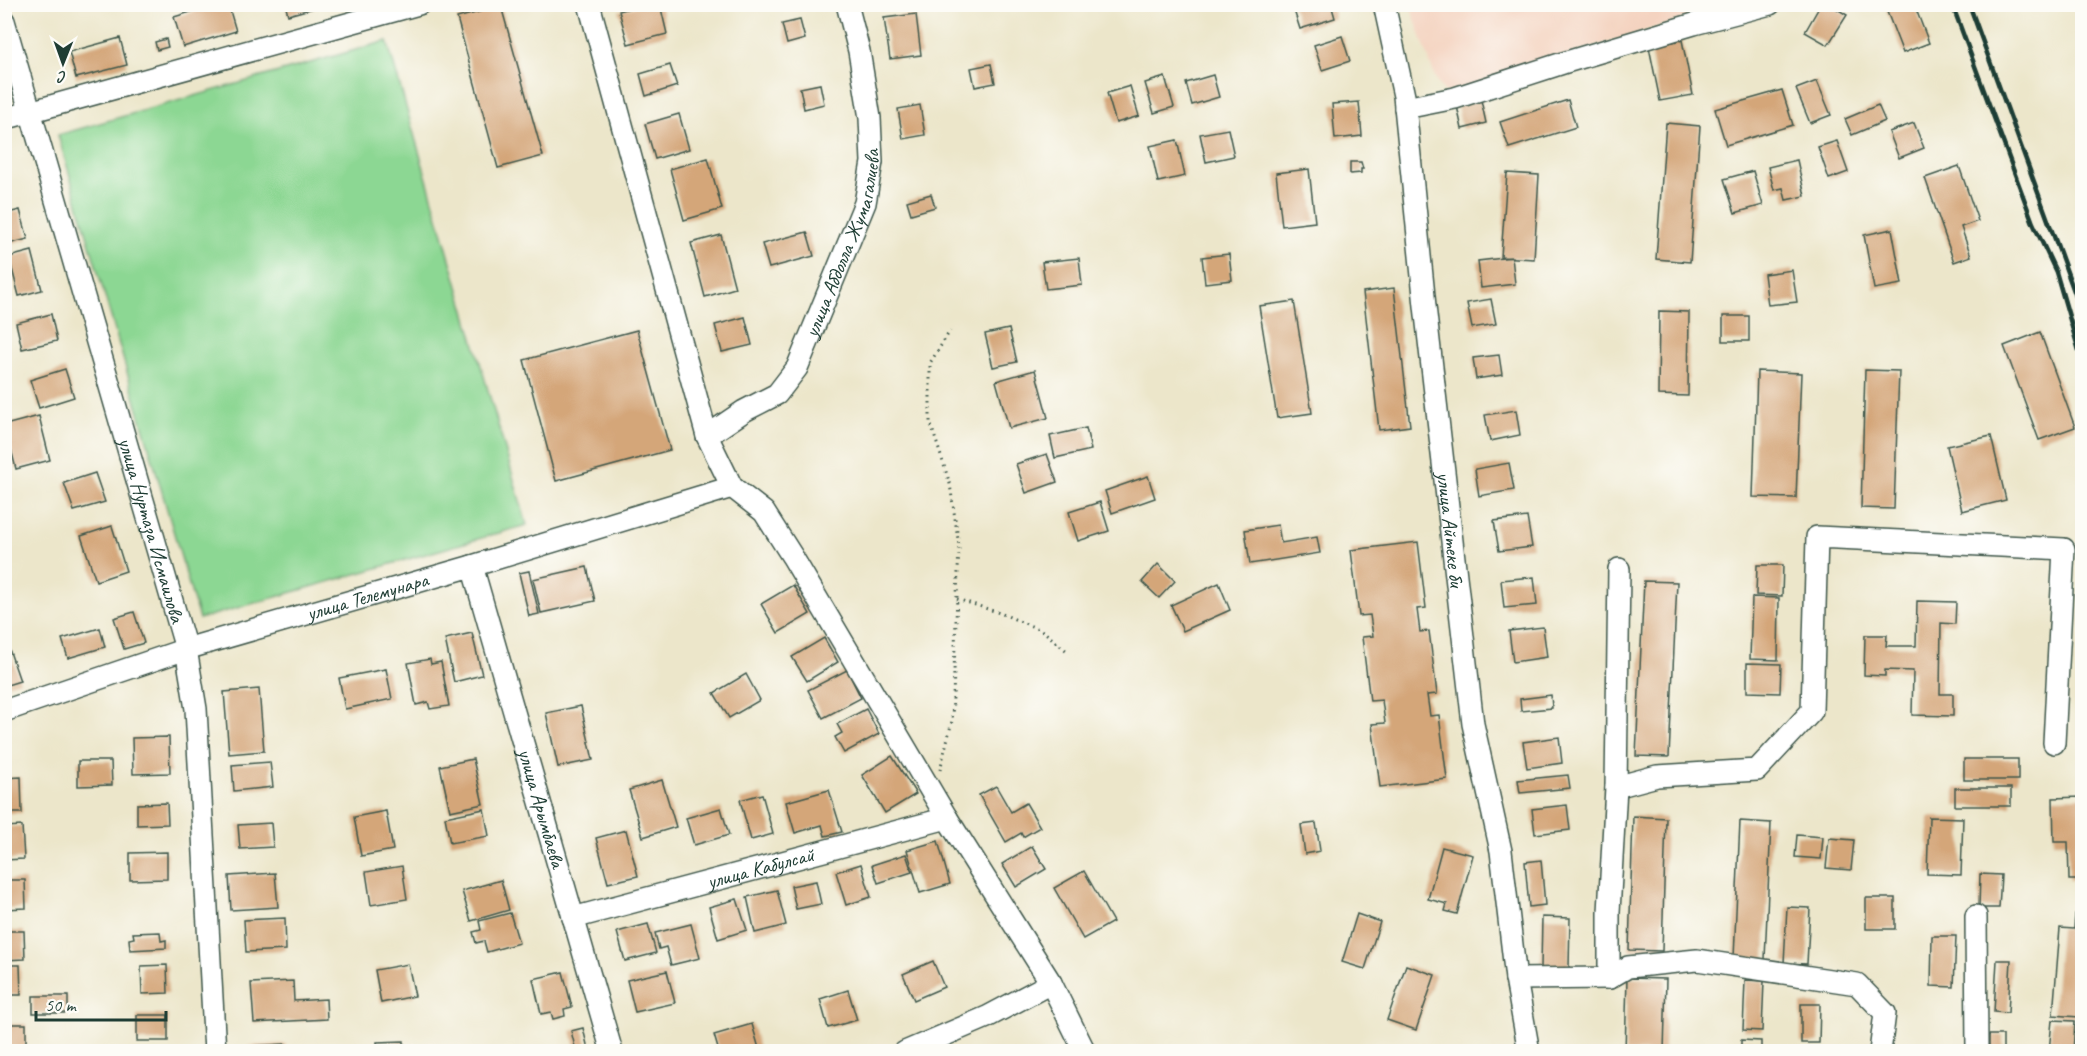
<svg xmlns="http://www.w3.org/2000/svg" width="2087" height="1056" font-family="Caveat,sans-serif">
<style>
.built{fill:#f4d3c0}
.green{fill:#8cd793;stroke:#568a64;stroke-width:1.5}
.building{fill:#d4a679}
.lines{fill:none;stroke-linecap:round;stroke-linejoin:round}
.minor-casing{stroke:#3e564a;stroke-width:24}
.path{stroke:#3e564a;stroke-width:3;stroke-dasharray:1.5 4.5;stroke-linecap:butt}
.minor{stroke:#fff;stroke-width:21}
.rail{stroke:#1f3d34;stroke-width:4.5}
.labels{text-anchor:middle;stroke-width:5;stroke-linejoin:round;paint-order:stroke}
.street-label{font-size:21px;fill:#1f3d34;stroke:#fdfcf7}
</style>
<rect width="100%" height="100%" fill="#fdfcf7"/>
<filter id="ink" filterUnits="userSpaceOnUse"><feTurbulence type="fractalNoise" baseFrequency=".0167" numOctaves="2"/><feDisplacementMap in="SourceGraphic" scale="12" xChannelSelector="R" yChannelSelector="G"/><feConvolveMatrix kernelMatrix="1 2 1 2 8 2 1 2 1" color-interpolation-filters="sRGB"/></filter>
<filter id="wash" filterUnits="userSpaceOnUse"><feTurbulence type="fractalNoise" baseFrequency=".008" numOctaves="4" result="noise"/><feDisplacementMap in="SourceGraphic" scale="24" xChannelSelector="R" yChannelSelector="G"/><feGaussianBlur stdDeviation="1.35" result="paint"/><feColorMatrix in="noise" values="0 0 0 0 0 0 0 0 0 0 0 0 0 0 0 0 0 1.4 0 .05"/><feComposite in="paint" operator="in"/></filter>
<g filter="url(#wash)">
<rect width="100%" height="100%" fill="#ece6ca"/>
<polygon class="built" points="1410,5 1726,5 1446,94 1436,80"/>
<polygon class="green" points="387,41 527,525 199,619 58,135"/>
<g id="blocks">
<g class="building">
<polygon points="217,4 228,4 236,31 183,47 174,17"/>
<polygon points="285,4 325,4 325,5 288,15"/>
<polygon points="645,4 660,4 667,34 628,44 619,11"/>
<polygon points="1292,4 1331,4 1335,18 1300,29"/>
<polygon points="1821,4 1829,4 1847,15 1828,45 1805,32"/>
<polygon points="1884,4 1914,4 1929,43 1903,53"/>
<polygon points="501,6 543,156 498,168 457,18"/>
<polygon points="916,14 921,55 890,59 884,18"/>
<polygon points="800,20 805,39 787,44 782,24"/>
<polygon points="1342,36 1350,61 1322,70 1314,45"/>
<polygon points="120,38 127,65 76,78 69,52"/>
<polygon points="166,39 168,47 157,50 155,42"/>
<polygon points="1682,40 1693,95 1660,101 1649,47"/>
<polygon points="991,64 995,83 975,87 971,68"/>
<polygon points="670,65 677,86 646,96 640,74"/>
<polygon points="1213,75 1219,97 1192,105 1186,83"/>
<polygon points="1165,77 1174,107 1154,113 1145,83"/>
<polygon points="1817,81 1831,115 1810,123 1796,89"/>
<polygon points="820,84 824,104 804,109 800,88"/>
<polygon points="1130,86 1139,116 1116,123 1107,93"/>
<polygon points="1782,90 1793,125 1726,145 1715,109"/>
<polygon points="1481,100 1486,123 1462,129 1457,106"/>
<polygon points="1568,100 1576,127 1509,148 1500,122"/>
<polygon points="1359,102 1362,136 1335,139 1332,104"/>
<polygon points="920,105 925,135 903,139 898,109"/>
<polygon points="1878,105 1885,121 1852,135 1845,119"/>
<polygon points="679,114 689,149 655,159 645,124"/>
<polygon points="1666,123 1700,126 1690,262 1656,259"/>
<polygon points="1914,123 1924,148 1899,158 1889,132"/>
<polygon points="1228,129 1234,156 1206,162 1200,134"/>
<polygon points="1177,140 1185,176 1158,182 1150,146"/>
<polygon points="1837,141 1848,172 1829,179 1818,147"/>
<polygon points="708,158 722,209 684,220 670,169"/>
<polygon points="1797,160 1805,196 1786,200 1783,188 1774,190 1768,167"/>
<polygon points="1350,162 1361,162 1363,169 1361,169 1361,173 1350,174"/>
<polygon points="1959,166 1978,221 1961,227 1971,256 1954,262 1925,178"/>
<polygon points="1309,169 1315,222 1282,226 1276,173"/>
<polygon points="1753,171 1763,205 1735,213 1724,179"/>
<polygon points="1507,173 1539,175 1534,259 1501,257"/>
<polygon points="931,194 935,207 911,214 907,201"/>
<polygon points="20,210 28,239 4,245 4,214"/>
<polygon points="1892,229 1902,284 1874,289 1864,235"/>
<polygon points="807,232 814,256 769,268 762,244"/>
<polygon points="721,235 735,288 705,297 691,243"/>
<polygon points="32,251 42,290 19,296 9,257"/>
<polygon points="1229,254 1232,280 1205,283 1202,257"/>
<polygon points="1512,257 1515,284 1481,288 1478,261"/>
<polygon points="1079,258 1082,285 1046,289 1042,262"/>
<polygon points="1792,270 1797,302 1768,305 1764,274"/>
<polygon points="1394,288 1410,426 1379,430 1363,292"/>
<polygon points="1491,299 1496,324 1472,328 1467,303"/>
<polygon points="1294,301 1312,413 1277,418 1259,306"/>
<polygon points="1659,311 1689,312 1688,396 1658,395"/>
<polygon points="51,314 57,341 22,349 16,323"/>
<rect x="1723" y="316" width="26" height="25"/>
<polygon points="745,317 752,345 722,352 715,325"/>
<polygon points="1009,329 1017,362 993,367 985,334"/>
<polygon points="637,330 670,450 556,481 524,360"/>
<polygon points="2040,332 2075,427 2039,440 2004,346"/>
<polygon points="1499,355 1502,375 1476,379 1473,358"/>
<polygon points="65,369 74,397 39,408 30,380"/>
<polygon points="1035,370 1048,418 1009,428 996,381"/>
<polygon points="1865,370 1899,371 1894,509 1861,508"/>
<polygon points="1757,371 1801,373 1796,498 1753,497"/>
<polygon points="1516,410 1520,435 1490,441 1485,415"/>
<polygon points="39,416 50,460 16,469 5,425"/>
<polygon points="1086,428 1091,450 1055,458 1050,436"/>
<polygon points="1991,436 2006,500 1962,511 1947,446"/>
<polygon points="1047,454 1057,482 1026,493 1016,464"/>
<polygon points="1509,463 1514,490 1479,496 1475,469"/>
<polygon points="95,473 105,502 74,511 64,483"/>
<polygon points="1148,476 1155,498 1112,513 1105,491"/>
<polygon points="1100,502 1109,531 1078,541 1069,512"/>
<polygon points="1527,517 1532,547 1499,551 1494,521"/>
<polygon points="1278,525 1281,543 1317,537 1320,553 1250,564 1245,530"/>
<polygon points="112,526 126,571 96,581 81,536"/>
<polygon points="1418,542 1426,608 1417,609 1420,632 1429,631 1437,694 1427,695 1430,716 1439,715 1447,779 1380,787 1372,724 1385,723 1382,700 1370,701 1362,637 1373,636 1370,615 1359,616 1351,550"/>
<polygon points="1158,564 1175,581 1159,598 1142,582"/>
<polygon points="1757,565 1783,565 1782,596 1756,595"/>
<polygon points="587,567 595,601 541,613 533,579"/>
<polygon points="529,571 539,614 529,616 519,573"/>
<polygon points="1534,577 1537,605 1504,608 1501,580"/>
<polygon points="1644,581 1677,582 1669,757 1636,756"/>
<polygon points="1219,583 1230,610 1183,631 1171,605"/>
<polygon points="793,585 810,614 778,633 761,604"/>
<polygon points="1752,597 1779,598 1778,660 1750,659"/>
<polygon points="1917,601 1956,602 1955,624 1941,623 1940,694 1953,694 1953,716 1912,715 1913,671 1885,670 1885,676 1864,675 1865,635 1887,635 1886,646 1916,646"/>
<polygon points="134,612 144,643 124,649 114,618"/>
<polygon points="1543,627 1547,657 1513,662 1509,631"/>
<polygon points="100,628 105,647 68,658 62,639"/>
<polygon points="472,633 482,675 454,682 445,639"/>
<polygon points="824,638 838,662 807,681 792,657"/>
<polygon points="8,646 20,681 4,686 4,647"/>
<polygon points="430,659 431,664 441,662 449,706 430,709 428,702 416,705 408,663"/>
<polygon points="1747,663 1781,664 1780,693 1747,692"/>
<polygon points="386,669 392,699 345,709 339,678"/>
<polygon points="847,670 861,698 823,718 808,690"/>
<polygon points="746,674 760,700 729,718 714,693"/>
<polygon points="259,689 264,751 229,754 224,692"/>
<polygon points="1551,695 1552,708 1521,711 1520,699"/>
<polygon points="581,706 593,760 558,767 546,713"/>
<polygon points="866,709 879,734 844,753 835,737 842,733 837,724"/>
<polygon points="169,737 170,773 133,774 132,738"/>
<polygon points="1559,737 1562,763 1527,768 1523,742"/>
<polygon points="892,756 916,794 885,813 862,775"/>
<polygon points="473,759 483,804 450,811 440,766"/>
<rect x="1964" y="759" width="54" height="21"/>
<polygon points="78,761 111,761 112,785 78,786"/>
<polygon points="270,762 273,787 234,791 232,765"/>
<polygon points="1568,775 1570,788 1520,793 1518,780"/>
<polygon points="21,777 22,813 4,813 4,778"/>
<polygon points="662,780 676,827 643,837 629,790"/>
<polygon points="996,786 1011,812 1026,803 1040,827 1023,837 1021,833 1006,842 979,795"/>
<rect x="1955" y="788" width="56" height="18"/>
<polygon points="829,790 842,832 825,836 822,825 795,833 786,802"/>
<polygon points="762,794 773,834 751,840 740,800"/>
<polygon points="2082,797 2082,880 2069,880 2068,842 2054,842 2053,798"/>
<polygon points="167,803 168,824 137,825 137,804"/>
<polygon points="1567,805 1570,830 1535,834 1532,809"/>
<polygon points="721,808 729,835 694,845 686,818"/>
<polygon points="484,809 489,836 450,843 445,817"/>
<polygon points="386,811 393,850 361,856 354,817"/>
<polygon points="1633,816 1666,818 1662,951 1629,950"/>
<polygon points="1929,817 1963,818 1961,875 1927,874"/>
<polygon points="1740,821 1771,823 1765,959 1734,958"/>
<polygon points="271,823 273,847 240,849 238,825"/>
<polygon points="1316,823 1320,851 1305,854 1301,825"/>
<polygon points="22,826 24,859 4,860 4,827"/>
<polygon points="626,830 638,876 608,883 596,838"/>
<polygon points="1797,835 1823,837 1821,859 1795,857"/>
<polygon points="1829,838 1854,840 1851,870 1826,868"/>
<polygon points="938,841 950,884 920,893 907,850"/>
<polygon points="1032,846 1046,869 1016,887 1002,864"/>
<polygon points="1442,847 1473,855 1457,914 1445,911 1447,904 1428,899"/>
<polygon points="167,852 167,879 130,880 130,853"/>
<polygon points="906,854 912,872 878,883 872,865"/>
<polygon points="1541,860 1545,905 1529,907 1525,862"/>
<polygon points="861,864 871,897 846,905 836,872"/>
<polygon points="402,866 407,899 371,905 366,872"/>
<polygon points="1084,871 1113,922 1083,939 1054,888"/>
<polygon points="275,873 278,907 231,910 229,876"/>
<polygon points="1980,874 2001,875 1999,908 1979,908"/>
<polygon points="4,880 25,880 26,908 4,909"/>
<polygon points="501,880 509,910 471,921 462,891"/>
<polygon points="816,881 821,904 796,909 791,886"/>
<polygon points="777,890 786,925 755,933 747,897"/>
<rect x="1866" y="898" width="29" height="31"/>
<polygon points="737,899 747,930 718,939 709,907"/>
<polygon points="1787,907 1810,908 1807,964 1784,963"/>
<polygon points="510,913 519,943 487,952 484,941 476,943 473,932 481,930 479,921"/>
<polygon points="1357,914 1380,922 1365,969 1342,962"/>
<polygon points="2075,914 2082,914 2082,969 2079,1017 2053,1015 2060,928 2074,929"/>
<polygon points="1542,917 1570,918 1569,968 1541,968"/>
<polygon points="285,918 286,950 246,952 244,920"/>
<polygon points="648,924 656,953 625,961 617,932"/>
<polygon points="691,924 700,958 671,965 666,947 659,949 655,933"/>
<polygon points="4,931 24,931 25,959 4,960"/>
<polygon points="160,932 161,941 166,940 166,948 130,950 129,939 134,938 133,933"/>
<polygon points="1932,936 1956,936 1954,987 1931,986"/>
<polygon points="1997,960 2011,960 2008,1013 1994,1012"/>
<polygon points="933,961 944,987 914,1000 903,974"/>
<polygon points="408,964 415,996 381,1003 375,970"/>
<polygon points="4,965 20,965 21,995 4,995"/>
<polygon points="167,965 168,993 142,994 141,966"/>
<polygon points="1406,965 1435,975 1416,1030 1387,1020"/>
<polygon points="667,971 675,1003 635,1012 627,980"/>
<polygon points="563,972 572,1007 564,1009 565,1016 553,1019 551,1012 541,1014 533,979"/>
<polygon points="1627,978 1666,979 1664,1052 1625,1052"/>
<polygon points="1745,980 1764,981 1762,1031 1743,1030"/>
<polygon points="293,981 294,1001 326,999 327,1019 254,1023 251,983"/>
<polygon points="848,990 857,1020 828,1028 820,999"/>
<rect x="33" y="996" width="35" height="17"/>
<polygon points="1801,1004 1820,1004 1819,1043 1801,1043"/>
<rect x="137" y="1015" width="31" height="26"/>
<polygon points="2052,1020 2075,1021 2073,1052 2049,1052"/>
<rect x="4" y="1024" width="22" height="28"/>
<polygon points="752,1024 760,1052 719,1052 714,1035"/>
<polygon points="583,1028 588,1049 583,1052 561,1052 575,1047 571,1031"/>
<rect x="1989" y="1035" width="14" height="17"/>
<polygon points="1741,1040 1761,1041 1761,1052 1741,1052"/>
<polygon points="404,1041 404,1052 377,1052 377,1042"/>
<polygon points="286,1044 287,1052 248,1052 248,1046"/>
<rect x="1929" y="1047" width="32" height="5"/>
</g>
</g>
</g>
<g filter="url(#ink)">
<use href="#blocks" fill-opacity="0" stroke="#3e564a" stroke-width="1.5"/>
<g class="lines">
<defs>
<g id="minor">
<polyline points="589,4 707,436 732,487 764,512 792,556 947,818 1051,983 1085,1052"/>
<path id="s1" d="M 1384,4 L 1404,96 L 1425,306 L 1473,724 L 1501,851 L 1516,979 L 1529,1052"/>
<path id="s2" d="M 4,21 L 186,649 L 196,709 L 215,1052"/>
<polyline points="1405,108 1455,98 1563,63 1694,24 1770,4"/>
<polyline points="4,119 419,4"/>
<path id="s3" d="M 707,436 L 744,411 L 777,394 L 797,368 L 865,203 L 872,162 L 870,118 L 859,51 L 847,4"/>
<path id="s4" d="M 472,566 L 612,1052"/>
<path id="s5" d="M 4,711 L 186,649 L 472,566 L 732,487"/>
<polyline points="1616,787 1657,776 1757,770 1812,711 1817,537 2064,549 2054,743"/>
<polyline points="1976,916 1977,1052"/>
<path id="s6" d="M 573,918 L 947,818"/>
<polyline points="1609,978 1628,967 1697,960 1857,984 1885,1013 1880,1052"/>
<polyline points="1516,979 1609,978 1609,912 1616,787 1619,569"/>
<polyline points="905,1052 987,1017 1051,983"/>
</g>
</defs>
<use href="#minor" class="minor-casing"/>
<g class="path">
<polyline points="957,599 1000,613 1043,631 1067,651"/>
<polyline points="940,770 952,721 959,546 950,484 930,422 930,363 950,331"/>
</g>
<use href="#minor" class="minor"/>
<g class="rail">
<polyline points="1952,4 2033,223 2056,272 2082,361"/>
<polyline points="1969,4 2082,313"/>
</g>
</g>
</g>
<g class="labels">
<g class="street-label">
<text dy="7" stroke="none"><textPath href="#s3" startOffset="248">улица Абдолла Жумагалиева</textPath></text>
<text dy="7" stroke="none"><textPath href="#s2" startOffset="530">улица Нуртаза Исмаилова</textPath></text>
<text dy="7" stroke="none"><textPath href="#s1" startOffset="530">улица Айтеке би</textPath></text>
<text dy="7" stroke="none"><textPath href="#s5" startOffset="381">улица Телемунара</textPath></text>
<text dy="7" stroke="none"><textPath href="#s4" startOffset="252">улица Арымбаева</textPath></text>
<text dy="7" stroke="none"><textPath href="#s6" startOffset="194">улица Кабулсай</textPath></text>
</g>
</g>
<rect width="2087" height="1056" fill="none" stroke="#fdfcf7" stroke-width="24"/>
<g transform="translate(63 63) rotate(181)" stroke="#fdfcf7" stroke-width="4.5" paint-order="stroke">
<path d="M0-4.5L10 22L0 15L-10 22Z" fill="#1f3d34"/>
<text y="-9" font-size="16" font-weight="bold" text-anchor="middle" fill="#1f3d34">С</text>
</g>
<path d="M36 1011v9h130v-9" fill="none" stroke="#1f3d34" stroke-width="3"/>
<text x="45" y="1011" font-size="18" fill="#1f3d34" stroke="#fdfcf7" stroke-width="4.5" paint-order="stroke">50 m</text>
</svg>
